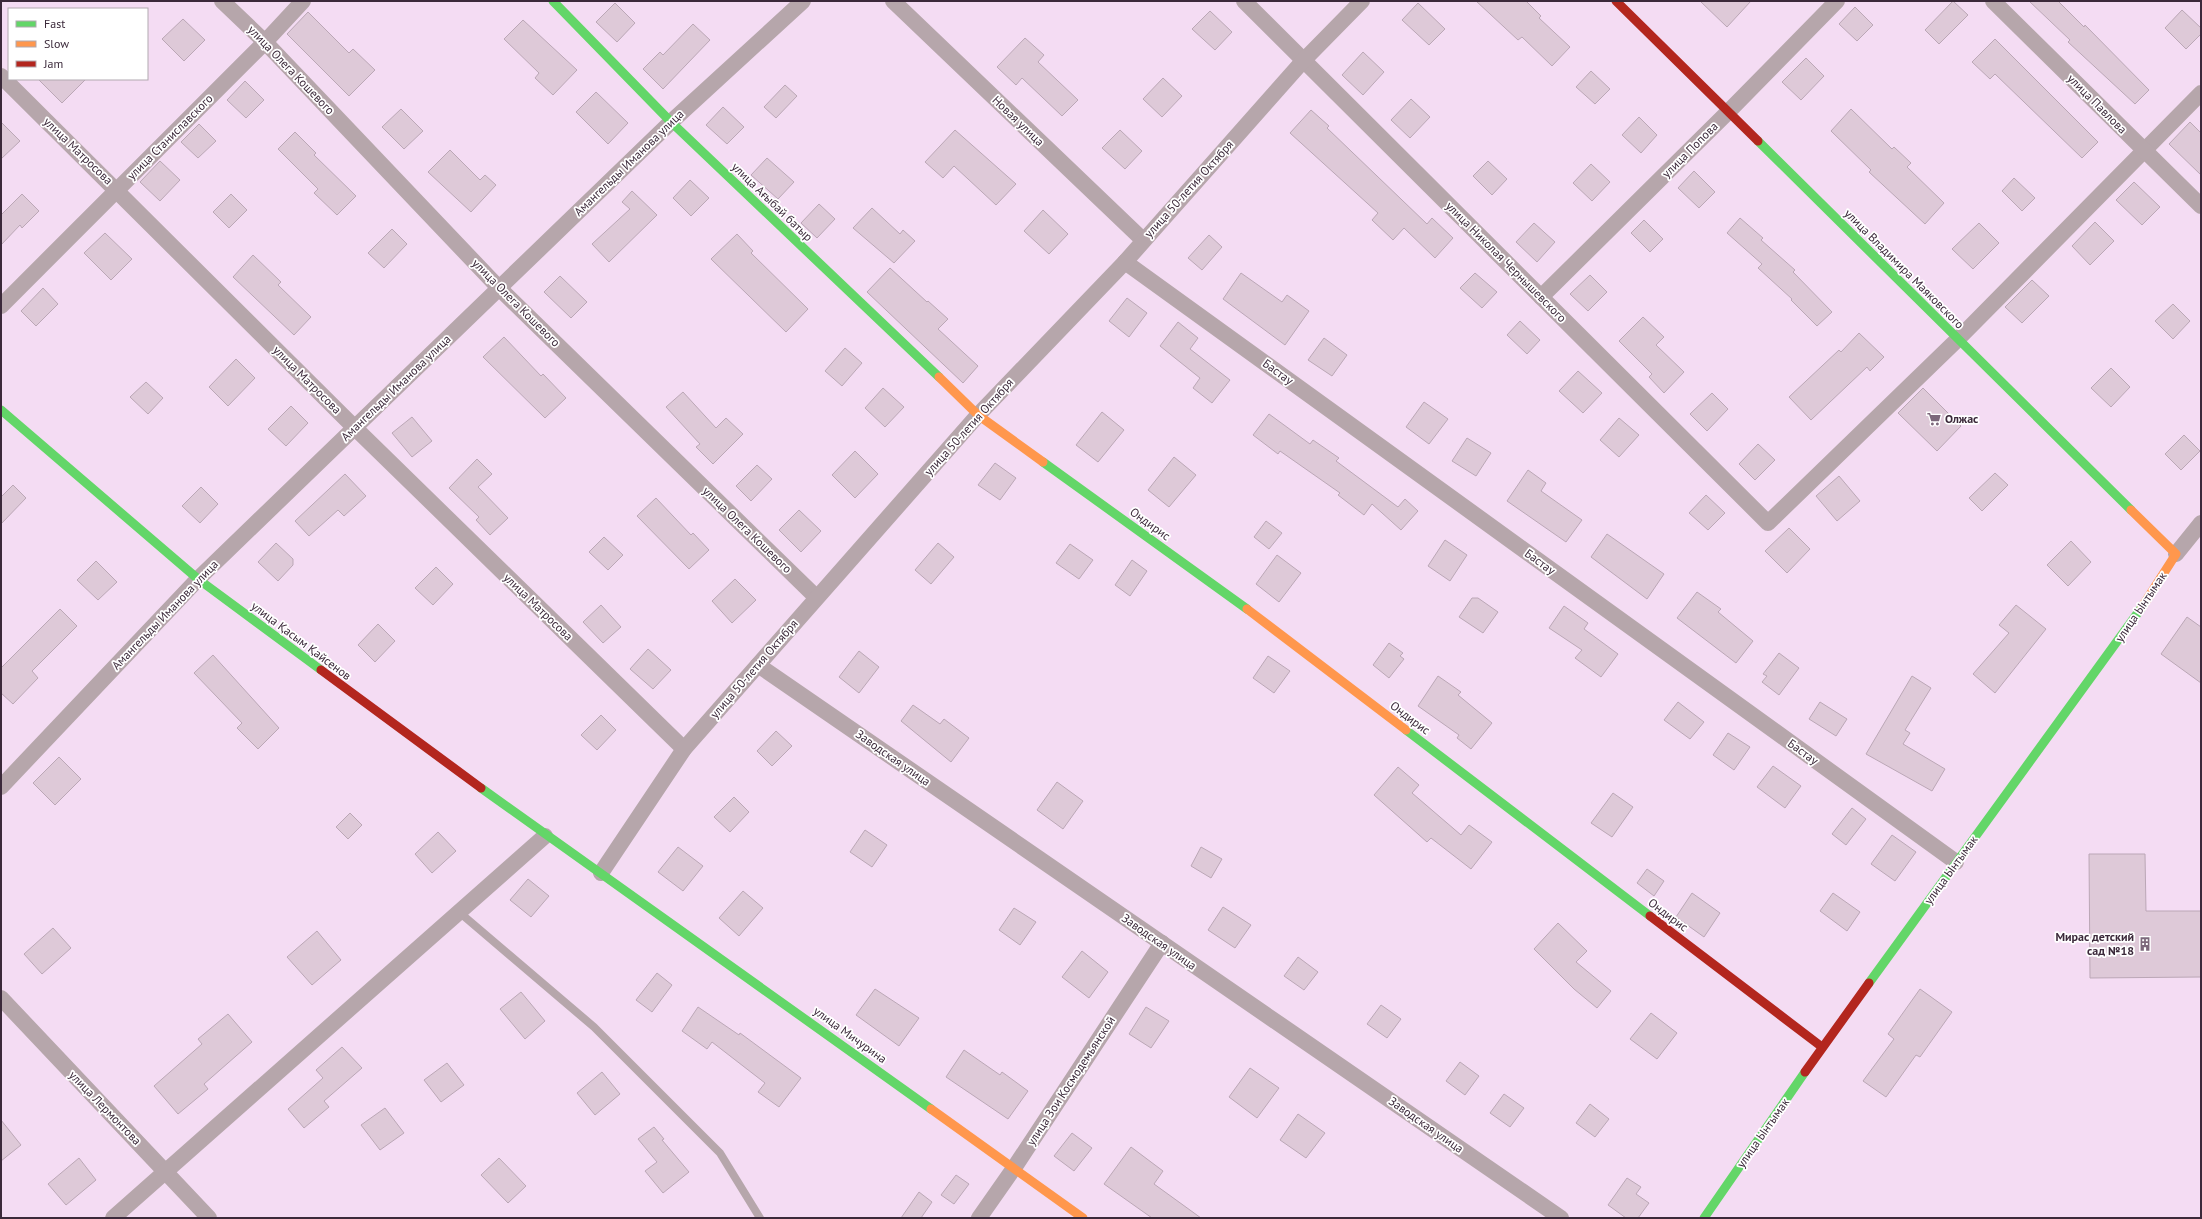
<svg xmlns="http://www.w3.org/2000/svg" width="2202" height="1219" font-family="'PT Sans',sans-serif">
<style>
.building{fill:#dec9d8;stroke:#bba7b6}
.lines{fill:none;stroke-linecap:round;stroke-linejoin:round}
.lane{stroke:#b6a6ab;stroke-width:8}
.street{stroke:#b6a6ab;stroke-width:16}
.fast{stroke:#63d668;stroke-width:9}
.slow{stroke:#ff974d;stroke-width:9}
.jam{stroke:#b3261e;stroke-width:9}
.labels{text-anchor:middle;stroke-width:3.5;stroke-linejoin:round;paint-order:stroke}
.street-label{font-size:12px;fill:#3b293a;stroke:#fff}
.poi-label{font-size:12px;font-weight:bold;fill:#3b293a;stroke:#fff;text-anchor:start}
</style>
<rect width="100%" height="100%" fill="#f4dcf3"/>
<g class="building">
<polygon points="1476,1 1526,1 1541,16 1539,18 1570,47 1552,66 1522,37 1518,40"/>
<polygon points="1700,1 1751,1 1727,27"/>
<polygon points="1953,1 1968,15 1939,44 1925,30"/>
<polygon points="2029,1 2058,1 2084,27 2085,25 2149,90 2135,104 2068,42 2070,40"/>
<polygon points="615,3 635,23 617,42 596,22"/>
<polygon points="1418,3 1445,29 1429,45 1402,20"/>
<polygon points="1855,7 1873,25 1857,41 1839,24"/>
<polygon points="2182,10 2201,28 2201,34 2186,49 2165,28"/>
<polygon points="1210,11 1232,32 1215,50 1192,29"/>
<polygon points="308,12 349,53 353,49 375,70 349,96 287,34"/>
<polygon points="183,19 205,40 184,61 162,39"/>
<polygon points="523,20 577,70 553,95 535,78 539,73 504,39"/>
<polygon points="693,24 710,40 663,89 643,69 660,52 663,55"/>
<polygon points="1025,38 1044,55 1038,62 1078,100 1062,116 1022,78 1016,85 997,67"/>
<polygon points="1995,39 2098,142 2082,158 1995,74 1990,79 1972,62"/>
<polygon points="1363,52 1384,72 1363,95 1342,75"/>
<polygon points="1806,58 1824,76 1801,100 1782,82"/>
<polygon points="1591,71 1610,89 1595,104 1576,87"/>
<polygon points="1163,78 1182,96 1162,117 1143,99"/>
<polygon points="38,79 86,79 62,103"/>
<polygon points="245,81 264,100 246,118 227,100"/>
<polygon points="785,85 797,96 776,118 764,107"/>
<polygon points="596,92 628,123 608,144 576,112"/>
<polygon points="1411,99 1430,117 1410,138 1391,120"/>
<polygon points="723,107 744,127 727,144 706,125"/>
<polygon points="401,109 423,131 404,149 382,127"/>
<polygon points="1851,109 1892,149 1894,147 1911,163 1907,167 1944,203 1925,224 1869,172 1871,170 1831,131"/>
<polygon points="1311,110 1329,126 1327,128 1427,224 1432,218 1453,238 1435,258 1404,228 1393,240 1372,220 1378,213 1290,133"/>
<polygon points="1639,117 1657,135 1641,153 1622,135"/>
<polygon points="1,122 20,141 1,159"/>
<polygon points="2190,122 2201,133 2201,175 2169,144"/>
<polygon points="199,124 216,141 198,158 181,142"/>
<polygon points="955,130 1016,184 996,205 954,166 943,178 925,162"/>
<polygon points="1120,130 1142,151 1125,169 1102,148"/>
<polygon points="295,132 316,153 314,155 356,196 337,215 314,193 318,189 278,149"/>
<polygon points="450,150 480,180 485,175 496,185 471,212 428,172"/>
<polygon points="767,158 794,182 778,199 751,175"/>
<polygon points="160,161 180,180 160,201 140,182"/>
<polygon points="1488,161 1507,179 1492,195 1473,176"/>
<polygon points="1591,164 1610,182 1592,201 1573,183"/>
<polygon points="1694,171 1715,192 1699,208 1678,188"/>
<polygon points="2014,178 2035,198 2022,211 2002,191"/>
<polygon points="690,180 709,198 691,216 673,198"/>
<polygon points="2134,182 2160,207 2142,225 2116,200"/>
<polygon points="632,191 657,215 609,262 592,244 630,209 622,202"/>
<polygon points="22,194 39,211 22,228 20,225 1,245 1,215"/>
<polygon points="231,194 247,210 229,228 213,212"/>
<polygon points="819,204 835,219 817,238 801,223"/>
<polygon points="872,208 900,234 903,230 915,241 894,263 853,228"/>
<polygon points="1043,210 1068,234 1049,254 1024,231"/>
<polygon points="1740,218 1763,238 1761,240 1795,270 1793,272 1832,312 1817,326 1791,300 1792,299 1758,268 1762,264 1727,233"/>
<polygon points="1644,220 1663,239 1650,252 1631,233"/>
<polygon points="2095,222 2114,241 2090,265 2072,246"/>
<polygon points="1534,223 1555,242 1537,262 1516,242"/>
<polygon points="1979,223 1999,243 1973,269 1952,249"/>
<polygon points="392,229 407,244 384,268 368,253"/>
<polygon points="105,233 132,259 111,280 84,253"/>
<polygon points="737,234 753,251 751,253 808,309 786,332 711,259"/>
<polygon points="1209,235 1222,247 1202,270 1188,258"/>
<polygon points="253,255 281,282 278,285 311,317 294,335 233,277"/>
<polygon points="890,268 927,302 928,301 948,319 938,329 978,366 963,383 867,292"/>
<polygon points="1241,273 1282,302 1287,295 1309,311 1285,345 1223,299"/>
<polygon points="1475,273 1497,292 1482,308 1460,288"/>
<polygon points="1590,275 1607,292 1588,311 1570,294"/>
<polygon points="560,276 587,302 571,318 544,292"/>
<polygon points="2032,280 2049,296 2022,323 2005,307"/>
<polygon points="43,288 58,304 36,326 21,311"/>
<polygon points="1127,298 1147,313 1129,337 1109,321"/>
<polygon points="2173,304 2190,321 2173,339 2155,321"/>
<polygon points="1643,317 1664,337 1656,345 1684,372 1664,393 1649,377 1652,374 1619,341"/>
<polygon points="1520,321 1540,340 1527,354 1507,335"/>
<polygon points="1178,322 1198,338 1190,349 1230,380 1212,403 1193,388 1200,378 1160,346"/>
<polygon points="1859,333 1884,357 1870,371 1867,367 1811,420 1789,397 1839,350 1841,352"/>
<polygon points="504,337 541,376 543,374 566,398 545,418 483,357"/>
<polygon points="1324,338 1347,355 1332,376 1308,360"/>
<polygon points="845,348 862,363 842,386 825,371"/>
<polygon points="236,359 255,378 228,406 209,387"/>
<polygon points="2111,368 2130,387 2111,407 2091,388"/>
<polygon points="1578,371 1602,393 1583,413 1559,391"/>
<polygon points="146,382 163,398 148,414 130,397"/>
<polygon points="883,388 904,407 885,427 865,408"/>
<polygon points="1923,388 1961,426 1937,451 1898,413"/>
<polygon points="683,392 716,428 726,418 743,434 713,464 696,447 700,444 666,407"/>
<polygon points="1712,393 1728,409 1707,431 1690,414"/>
<polygon points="1424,402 1448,419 1429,444 1406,427"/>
<polygon points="291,406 308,423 286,446 268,429"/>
<polygon points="1102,412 1124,430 1098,462 1076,445"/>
<polygon points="1269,414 1310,444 1313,440 1339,458 1336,461 1398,507 1405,499 1418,511 1401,530 1372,504 1364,515 1338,495 1340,493 1280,451 1278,454 1253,435"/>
<polygon points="412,417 432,441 412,457 392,433"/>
<polygon points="1619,418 1639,435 1619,457 1600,440"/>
<polygon points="2184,435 2200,451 2181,470 2165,454"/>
<polygon points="1467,438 1491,453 1476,476 1452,461"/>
<polygon points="1758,444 1775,460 1755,480 1739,464"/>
<polygon points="855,451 878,474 855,498 832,475"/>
<polygon points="1174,457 1196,475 1169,507 1148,490"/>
<polygon points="477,459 492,474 478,487 508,518 490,535 476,520 479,517 449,488"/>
<polygon points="995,463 1016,478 1000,500 978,485"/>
<polygon points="757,465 772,479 751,501 736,486"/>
<polygon points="1528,470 1546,483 1541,491 1582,520 1566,542 1507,501"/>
<polygon points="1995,473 2008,485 1982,511 1969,498"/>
<polygon points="345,474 366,496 344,516 338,510 309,536 295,521"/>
<polygon points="1839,476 1860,501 1837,521 1816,496"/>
<polygon points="13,485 26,498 1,524 1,497"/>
<polygon points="201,487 218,504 200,523 182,506"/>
<polygon points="1706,495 1725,513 1708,530 1689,513"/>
<polygon points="656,498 691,535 693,533 709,550 689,569 637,516"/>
<polygon points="799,510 821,531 801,552 779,530"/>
<polygon points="1266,521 1282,533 1269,549 1254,537"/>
<polygon points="1789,528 1810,549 1787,573 1765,551"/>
<polygon points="1607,534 1664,574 1647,599 1591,557"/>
<polygon points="604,537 623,555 608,570 589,552"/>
<polygon points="1445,540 1467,555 1450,581 1428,566"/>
<polygon points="2071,541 2091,562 2068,586 2047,565"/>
<polygon points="276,543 293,559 293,565 278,581 258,562"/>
<polygon points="938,543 954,557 931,584 915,570"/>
<polygon points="1070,544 1093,560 1079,579 1056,563"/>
<polygon points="1277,555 1301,573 1279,602 1256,584"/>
<polygon points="1132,560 1147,571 1130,596 1115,585"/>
<polygon points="96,561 117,582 98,600 77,580"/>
<polygon points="436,567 453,584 433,605 415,588"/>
<polygon points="735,579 756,600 732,623 712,601"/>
<polygon points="1697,592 1721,609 1718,612 1753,641 1736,663 1677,618"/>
<polygon points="1472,598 1478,598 1498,612 1483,633 1459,617"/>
<polygon points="601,605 621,627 603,643 583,622"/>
<polygon points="2016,605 2046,629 1995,693 1973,674 2009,633 1999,625"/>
<polygon points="1564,606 1588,623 1584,629 1618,654 1601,677 1575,658 1582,650 1549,628"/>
<polygon points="60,609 77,626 32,671 38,678 13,704 1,693 1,668"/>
<polygon points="2187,617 2201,627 2201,683 2161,654"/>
<polygon points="378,624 395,641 375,662 358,645"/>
<polygon points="1389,643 1403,653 1400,656 1404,659 1389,678 1373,665"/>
<polygon points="648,649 671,670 653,689 630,669"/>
<polygon points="859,651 879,667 859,693 839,677"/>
<polygon points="1779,653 1799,668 1779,695 1762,682 1767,676 1763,674"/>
<polygon points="213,655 279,728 258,749 237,728 242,723 194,673"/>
<polygon points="1268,656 1290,671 1274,693 1253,678"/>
<polygon points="1438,676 1461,692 1458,695 1492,723 1471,749 1457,738 1459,735 1418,706"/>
<polygon points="1912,676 1931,688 1905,730 1910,733 1903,744 1945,769 1932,791 1866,754"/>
<polygon points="1678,702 1704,722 1690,739 1664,720"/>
<polygon points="1820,702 1847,719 1836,736 1809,719"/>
<polygon points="913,705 940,724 944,719 969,738 951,762 901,721"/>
<polygon points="601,715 616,730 597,750 581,735"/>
<polygon points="776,731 792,746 772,766 757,751"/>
<polygon points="1728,733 1750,747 1734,770 1713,755"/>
<polygon points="59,757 81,779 55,805 33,783"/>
<polygon points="1773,766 1801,786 1785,808 1757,787"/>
<polygon points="1398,767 1419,785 1412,793 1461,835 1469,825 1492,842 1471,869 1431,838 1427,842 1374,795"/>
<polygon points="1057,782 1083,801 1063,829 1037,810"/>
<polygon points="1613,793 1633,807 1612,837 1591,823"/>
<polygon points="734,797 749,812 730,832 714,817"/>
<polygon points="1852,808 1866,819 1846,845 1832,834"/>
<polygon points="350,813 362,825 348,839 336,827"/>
<polygon points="865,830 887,845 872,867 850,852"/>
<polygon points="438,832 456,851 432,873 415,854"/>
<polygon points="1892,835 1916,852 1895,881 1871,864"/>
<polygon points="678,847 703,866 683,891 658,872"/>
<polygon points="1201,847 1222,859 1211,878 1191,866"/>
<polygon points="2089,854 2145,854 2146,911 2201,911 2201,977 2090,978"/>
<polygon points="1647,869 1664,881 1654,896 1637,883"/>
<polygon points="528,879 549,896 531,917 510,900"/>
<polygon points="743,891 763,908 739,936 719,918"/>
<polygon points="1692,893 1720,913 1704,937 1676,917"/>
<polygon points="1833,893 1860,912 1847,931 1820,911"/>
<polygon points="1223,907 1251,925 1235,948 1208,930"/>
<polygon points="1014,908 1036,922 1020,945 999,930"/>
<polygon points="1558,923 1587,951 1576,962 1611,991 1597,1008 1574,989 1534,949"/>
<polygon points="53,928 71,948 42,974 24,954"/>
<polygon points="317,931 341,960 312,985 287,957"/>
<polygon points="1082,951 1108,972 1089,998 1062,977"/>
<polygon points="1298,957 1318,972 1304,990 1284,976"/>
<polygon points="657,973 672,985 652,1012 636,1000"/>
<polygon points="875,989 919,1018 899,1046 856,1015"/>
<polygon points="1920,989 1952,1012 1920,1057 1916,1055 1886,1097 1863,1081 1894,1039 1888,1034"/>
<polygon points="521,992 545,1021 525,1039 500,1009"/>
<polygon points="1381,1005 1401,1019 1387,1038 1367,1024"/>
<polygon points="698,1007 739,1035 740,1033 801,1078 779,1107 758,1092 765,1083 712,1042 707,1049 682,1031"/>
<polygon points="1146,1007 1169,1021 1151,1048 1129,1034"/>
<polygon points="1651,1013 1677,1033 1657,1059 1630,1039"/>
<polygon points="228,1014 252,1042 204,1084 208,1089 178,1114 154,1086 202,1044 198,1039"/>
<polygon points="342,1047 362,1068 324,1101 329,1107 304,1128 288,1109 323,1078 316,1070"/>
<polygon points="964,1050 1000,1075 1002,1072 1028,1091 1008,1119 946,1077"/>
<polygon points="1460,1062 1479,1076 1465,1095 1446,1081"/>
<polygon points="447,1063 464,1085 441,1102 424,1080"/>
<polygon points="1250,1068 1279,1088 1257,1118 1229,1097"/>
<polygon points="602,1072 620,1094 595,1115 577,1093"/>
<polygon points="1504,1094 1524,1108 1510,1127 1490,1113"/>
<polygon points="1590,1104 1609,1119 1595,1137 1576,1123"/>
<polygon points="385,1108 404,1133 380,1150 361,1125"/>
<polygon points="1298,1114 1325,1133 1306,1158 1280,1140"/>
<polygon points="1,1120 21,1145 1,1161"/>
<polygon points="654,1127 664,1139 662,1140 689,1172 663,1193 645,1171 657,1162 638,1139"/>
<polygon points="1072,1133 1092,1148 1074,1171 1054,1156"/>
<polygon points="1131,1147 1163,1171 1154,1184 1201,1218 1152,1218 1104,1184"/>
<polygon points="79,1158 96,1180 66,1205 48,1184"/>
<polygon points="499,1158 526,1186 508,1203 481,1175"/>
<polygon points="956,1175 969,1184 954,1204 941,1195"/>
<polygon points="1627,1178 1641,1187 1636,1194 1649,1203 1638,1218 1626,1218 1608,1205"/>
<polygon points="919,1192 932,1202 921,1218 901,1218"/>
</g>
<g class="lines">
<polyline class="lane" points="459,912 594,1027 720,1153 760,1218"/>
<g class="street">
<polyline points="222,1 265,42 499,288 816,597"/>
<polyline points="893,1 1143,240"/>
<polyline points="1244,1 1768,523 1958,339 2201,93"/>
<polyline points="1993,1 2201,206"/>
<polyline points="1,76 355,428 684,749"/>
<polyline points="1125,262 1956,862"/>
<polyline points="1541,297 1728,112 1837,1"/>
<polyline points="1,306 265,42 303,1"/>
<polyline points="2176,554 2201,523"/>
<polyline points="758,665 1561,1218"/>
<polyline points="1,787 198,579 671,122 803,1"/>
<polyline points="601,873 684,749 978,415 1125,262 1303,61 1362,1"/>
<polyline points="1,998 209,1218"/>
<polyline points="113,1218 545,836"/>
<polyline points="979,1218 1014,1168 1162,943"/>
</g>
<g class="fast">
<polyline points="553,1 671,122 939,377"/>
<polyline points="1758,141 2131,510"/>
<polyline points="1,410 198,579 321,670"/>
<polyline points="1043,462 1247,609"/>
<polyline points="1406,730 1650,916"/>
<polyline points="481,788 931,1109"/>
<polyline points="1869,983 2142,607"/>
<polyline points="1704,1218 1805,1072"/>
</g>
<g class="slow">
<polyline points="939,377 978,415 1043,462"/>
<polyline points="2131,510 2176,554 2142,607"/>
<polyline points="1247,609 1406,730"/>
<polyline points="931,1109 1083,1218"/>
</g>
<g class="jam">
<polyline points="1616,1 1758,141"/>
<polyline points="321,670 481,788"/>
<polyline points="1650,916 1822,1047"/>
<polyline points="1805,1072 1869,983"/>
</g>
</g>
<defs>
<symbol id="supermarket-bare" viewBox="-9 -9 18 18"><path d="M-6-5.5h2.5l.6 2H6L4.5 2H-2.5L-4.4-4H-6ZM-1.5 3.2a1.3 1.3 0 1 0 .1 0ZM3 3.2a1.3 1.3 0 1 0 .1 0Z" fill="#7c687b" stroke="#fff" stroke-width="2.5" paint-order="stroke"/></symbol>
<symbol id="building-bare" viewBox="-9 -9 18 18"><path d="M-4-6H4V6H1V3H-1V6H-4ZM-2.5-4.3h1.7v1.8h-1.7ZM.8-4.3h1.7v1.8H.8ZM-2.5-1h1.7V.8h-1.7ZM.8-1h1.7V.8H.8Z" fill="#7c687b" stroke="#fff" stroke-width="2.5" paint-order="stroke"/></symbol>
</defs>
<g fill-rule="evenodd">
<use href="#supermarket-bare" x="1924" y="409" width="20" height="20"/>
<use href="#building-bare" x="2135" y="934" width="20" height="20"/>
</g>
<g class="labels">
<g class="street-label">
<text transform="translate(291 70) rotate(46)" y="4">улица Олега Кошевого</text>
<text transform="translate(2097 104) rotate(45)" y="4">улица Павлова</text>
<text transform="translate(1018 121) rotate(44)" y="4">Новая улица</text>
<text transform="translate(170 137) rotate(-45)" y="4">улица Станиславского</text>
<text transform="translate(1690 150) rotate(-45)" y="4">улица Попова</text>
<text transform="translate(78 151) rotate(44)" y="4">улица Матросова</text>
<text transform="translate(629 163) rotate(-44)" y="4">Амангельды Иманова улица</text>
<text transform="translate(1189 189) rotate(-48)" y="4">улица 50-летия Октября</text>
<text transform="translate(772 202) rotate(44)" y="4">улица Ағыбай батыр</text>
<text transform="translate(1506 262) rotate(45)" y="4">улица Николая Чернышевского</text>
<text transform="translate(1904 269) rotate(45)" y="4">улица Владимира Маяковского</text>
<text transform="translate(516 303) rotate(45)" y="4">улица Олега Кошевого</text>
<text transform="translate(1278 372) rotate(36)" y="4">Бастау</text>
<text transform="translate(307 380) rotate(45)" y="4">улица Матросова</text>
<text transform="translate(396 388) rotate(-44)" y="4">Амангельды Иманова улица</text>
<text transform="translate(969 427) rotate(-48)" y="4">улица 50-летия Октября</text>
<text transform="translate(1150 524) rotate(36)" y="4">Ондирис</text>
<text transform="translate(747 530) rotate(44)" y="4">улица Олега Кошевого</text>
<text transform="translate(1540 562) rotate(36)" y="4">Бастау</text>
<text transform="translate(538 607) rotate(44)" y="4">улица Матросова</text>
<text transform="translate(2141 607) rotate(-56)" y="4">улица Ынтымак</text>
<text transform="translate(165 615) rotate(-46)" y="4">Амангельды Иманова улица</text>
<text transform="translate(301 641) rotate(37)" y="4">улица Қасым Қайсенов</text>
<text transform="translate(754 669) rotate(-49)" y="4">улица 50-летия Октября</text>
<text transform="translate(1410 718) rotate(37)" y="4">Ондирис</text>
<text transform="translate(1803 752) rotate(36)" y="4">Бастау</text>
<text transform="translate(893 758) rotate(35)" y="4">Заводская улица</text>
<text transform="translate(1951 870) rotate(-54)" y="4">улица Ынтымак</text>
<text transform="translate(1668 915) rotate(37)" y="4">Ондирис</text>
<text transform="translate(1159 942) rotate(35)" y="4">Заводская улица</text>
<text transform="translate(850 1035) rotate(36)" y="4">улица Мичурина</text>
<text transform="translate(1071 1081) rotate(-57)" y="4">улица Зои Космодемьянской</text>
<text transform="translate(105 1108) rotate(46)" y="4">улица Лермонтова</text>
<text transform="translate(1426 1125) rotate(35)" y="4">Заводская улица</text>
<text transform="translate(1763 1133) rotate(-55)" y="4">улица Ынтымак</text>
</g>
<g class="poi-label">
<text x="1945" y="423">Олжас</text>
<text x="2134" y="941" text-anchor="end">Мирас детский<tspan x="2134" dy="14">сад №18</tspan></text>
</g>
</g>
<rect width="2202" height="1219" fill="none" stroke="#3b293a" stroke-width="4"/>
<rect x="8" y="8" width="140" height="72" fill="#ffffff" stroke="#b1a9b0"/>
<rect x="16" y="21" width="20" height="6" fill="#63d668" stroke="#b1a9b0"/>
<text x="44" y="28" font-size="12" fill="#3b293a">Fast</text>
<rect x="16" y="41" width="20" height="6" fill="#ff974d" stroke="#b1a9b0"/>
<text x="44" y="48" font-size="12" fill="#3b293a">Slow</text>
<rect x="16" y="61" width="20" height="6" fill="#b3261e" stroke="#b1a9b0"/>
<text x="44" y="68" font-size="12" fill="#3b293a">Jam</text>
</svg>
